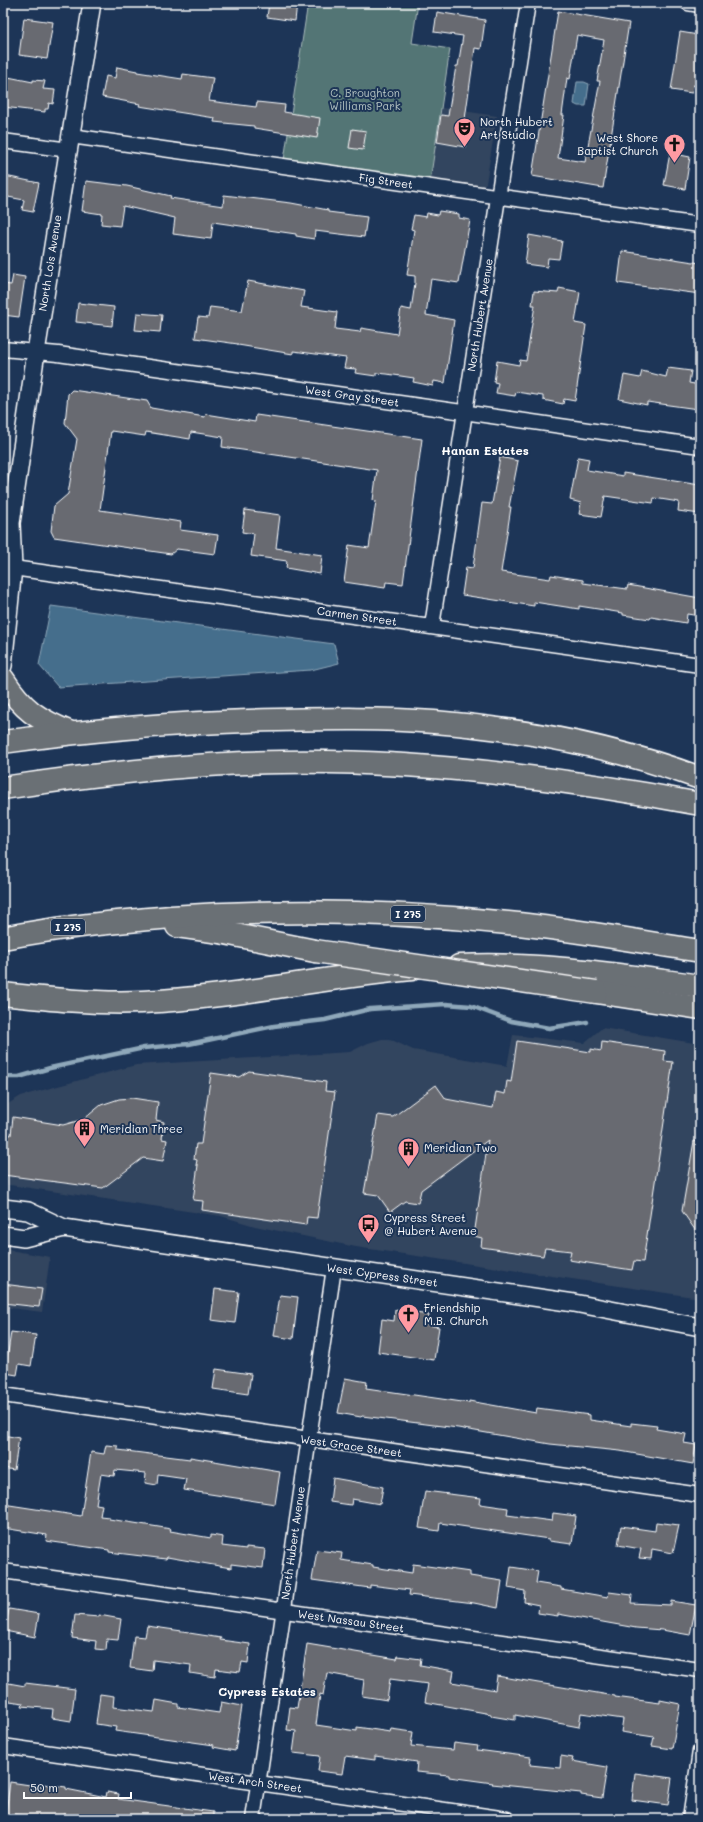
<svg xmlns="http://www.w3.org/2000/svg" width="703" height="1822" font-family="Mali,sans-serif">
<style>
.built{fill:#33455f}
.green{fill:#537575;stroke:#a9baba}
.water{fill:#456e8c;stroke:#8fa8ba}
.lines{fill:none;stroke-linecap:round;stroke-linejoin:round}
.stream{stroke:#8fa8ba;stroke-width:4.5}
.building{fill:#676a71;stroke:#fff;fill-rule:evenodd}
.minor-casing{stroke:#fff;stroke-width:17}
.tertiary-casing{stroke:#fff;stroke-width:20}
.motorway-casing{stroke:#fff;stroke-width:25}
.minor{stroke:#1d3557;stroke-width:14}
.tertiary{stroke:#1d3557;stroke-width:17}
.motorway{stroke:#6b6f75;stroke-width:22}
.motorway-bridge-casing{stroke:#fff;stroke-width:25;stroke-linecap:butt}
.motorway-bridge{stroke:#6b6f75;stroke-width:22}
.labels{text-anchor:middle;stroke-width:4;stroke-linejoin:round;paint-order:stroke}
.shield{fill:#1d3557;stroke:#bbc2cd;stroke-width:1}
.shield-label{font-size:10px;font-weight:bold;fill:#fff}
.park-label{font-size:11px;fill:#b2c1c1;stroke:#1d3557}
.poi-label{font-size:11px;fill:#fff;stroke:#1d3557;text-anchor:start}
.street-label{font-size:11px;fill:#fff;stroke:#1d3557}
.neighbourhood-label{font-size:12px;font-weight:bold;fill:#fff;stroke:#1d3557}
</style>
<rect width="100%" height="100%" fill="#1d3557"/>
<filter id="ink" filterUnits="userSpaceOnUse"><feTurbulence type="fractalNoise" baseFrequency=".025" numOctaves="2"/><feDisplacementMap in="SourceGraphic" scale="8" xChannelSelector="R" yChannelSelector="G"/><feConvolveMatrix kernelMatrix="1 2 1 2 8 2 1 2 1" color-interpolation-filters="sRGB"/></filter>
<g filter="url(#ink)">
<g class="built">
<polygon points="442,108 497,116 486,183 482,188 430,181"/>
<polygon points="602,1028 700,1044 700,1298 356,1247 255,1226 221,1216 3,1184 3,1107 21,1096 136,1065 350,1052 368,1043 382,1039 394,1041 413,1050 507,1066 513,1035 584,1043"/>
<polygon points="3,1249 50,1257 42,1312 3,1307"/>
</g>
<polygon class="green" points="308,3 418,3 412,43 450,49 430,181 284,160"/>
<g class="water">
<polygon points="577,82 584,82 589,84 586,106 578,106 574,104"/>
<polygon points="51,606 334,644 339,663 311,670 58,687 39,665"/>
</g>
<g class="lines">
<polyline class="stream" points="3,1077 19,1077 50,1068 144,1048 189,1044 274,1026 325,1020 370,1009 446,1004 471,1006 511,1021 549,1028 587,1022"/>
</g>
<g class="building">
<polygon points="269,3 297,3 295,21 267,17"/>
<path d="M 558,11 L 629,23 L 603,188 L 532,176 ZM 577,35 L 604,40 L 597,81 L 600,81 L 585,162 L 558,158 L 564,115 L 562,115 L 567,78 L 570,79 Z"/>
<polygon points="437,12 485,20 481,49 475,48 465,119 469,120 465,147 437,142 441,115 448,116 456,66 458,66 463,36 434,32"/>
<polygon points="24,18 53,22 47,59 19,55"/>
<polygon points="680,32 698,35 697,41 700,42 700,64 696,86 693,85 692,93 671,90"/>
<polygon points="117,67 137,71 137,72 182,79 183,74 213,78 209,101 256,107 257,102 285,105 284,112 320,118 317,138 254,128 254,126 214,122 215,118 139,106 140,104 102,97 106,76 115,78"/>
<polygon points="3,76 33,82 33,80 45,81 43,89 55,90 53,104 49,103 48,109 45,109 45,112 3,107"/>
<polygon points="352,129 366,131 363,150 349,148"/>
<polygon points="670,153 690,157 685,189 664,185"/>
<polygon points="5,176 39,183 33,212 22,210 24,200 3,196"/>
<polygon points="86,181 127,186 171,196 170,198 223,206 224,195 291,203 328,210 328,212 367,217 364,237 315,231 314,239 296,236 296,234 213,222 211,239 173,234 175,218 123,206 120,226 101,224 102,214 82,211"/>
<polygon points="439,211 459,214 459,218 470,220 459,283 431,279 426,315 454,320 445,383 434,381 433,386 413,382 414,378 387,374 376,373 376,376 355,373 356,369 344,368 346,358 293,351 293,354 238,345 238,344 195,338 198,317 208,318 210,307 242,311 248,281 304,291 301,307 337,312 335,329 360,332 361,328 397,334 401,308 411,310 415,283 415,276 407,275 414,230 411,229 414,215 426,217 427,213 438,215"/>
<polygon points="529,235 562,241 559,259 548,258 547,267 525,264"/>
<polygon points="622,251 700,263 700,294 618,283"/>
<polygon points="13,275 25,277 19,317 3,315 3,284 11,285"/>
<polygon points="559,288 580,292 575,323 586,325 575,401 564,399 563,404 543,400 543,396 516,392 515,396 496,393 498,383 494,382 497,361 519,365 520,360 526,361 535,305 532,305 534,291 558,293"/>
<polygon points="78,303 114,307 112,326 76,322"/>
<polygon points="137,313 162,315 160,332 135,330"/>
<polygon points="668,368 691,371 689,383 700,385 698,409 647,402 647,405 619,399 624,375 640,378 642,371 666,377"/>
<polygon points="72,390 147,401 151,408 205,417 206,414 255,422 256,415 422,439 403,584 386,582 385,588 344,582 349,545 369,548 376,501 373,500 377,470 222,447 223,437 191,432 190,439 146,432 145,436 111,431 100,510 181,522 180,530 218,535 215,554 177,549 171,554 54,537 51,531 54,506 68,494 77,439 65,423 68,394"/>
<polygon points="500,457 518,461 509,507 511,507 501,572 550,579 551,575 583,580 583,583 627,589 628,585 700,598 700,616 687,614 686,623 651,617 650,619 623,615 623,613 579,606 579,609 534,602 534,606 462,595 466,567 473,568 482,503 492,504"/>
<polygon points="578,457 589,459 587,470 623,476 623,473 700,485 700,514 678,511 679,502 654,498 653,503 605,496 601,517 579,514 581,503 570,500"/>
<polygon points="245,510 280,515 276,548 322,555 320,574 286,568 287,561 251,556 254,534 242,532"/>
<polygon points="517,1041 591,1052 591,1049 601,1051 602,1042 665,1051 664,1061 673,1062 643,1262 634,1261 632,1270 569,1260 571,1251 545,1248 543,1256 481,1247 482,1238 474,1236 488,1140 421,1190 418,1203 405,1201 390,1212 378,1195 364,1193 378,1115 393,1117 436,1085 446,1099 493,1108 496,1092 505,1094 507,1081 511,1082"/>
<polygon points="249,1071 326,1082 325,1091 335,1092 317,1218 307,1217 306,1225 202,1210 203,1201 193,1200 198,1165 196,1165 197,1160 194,1159 196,1144 201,1144 211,1073 239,1077"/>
<polygon points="132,1098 158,1102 156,1120 164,1122 162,1139 167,1140 163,1161 143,1158 103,1188 3,1175 4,1134 11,1135 13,1117 63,1125 84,1119 101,1105 119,1099"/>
<polygon points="694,1141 700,1142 700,1237 682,1211"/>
<polygon points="3,1284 42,1289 39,1307 3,1303"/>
<polygon points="215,1289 239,1292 235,1323 211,1320"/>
<polygon points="280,1295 298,1297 293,1339 274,1336"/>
<polygon points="395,1310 429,1315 427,1325 439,1327 434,1360 378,1352 382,1319 394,1321"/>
<polygon points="11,1332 36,1335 31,1366 19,1364 17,1375 5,1373"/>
<polygon points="216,1369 251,1374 248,1394 213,1389"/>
<polygon points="345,1378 367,1382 366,1388 469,1403 469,1401 536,1413 537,1408 590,1415 590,1420 631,1426 631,1423 657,1426 656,1429 686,1434 684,1443 696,1445 693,1464 620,1451 550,1444 458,1428 362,1416 361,1417 338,1413"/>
<polygon points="3,1435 19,1438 14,1470 3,1468"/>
<polygon points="106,1445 118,1446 118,1450 190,1459 190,1457 280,1472 275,1504 184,1490 186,1479 158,1475 157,1485 145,1483 146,1473 115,1470 114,1476 101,1474 96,1504 102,1505 100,1516 109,1517 109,1519 171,1529 170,1531 211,1538 211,1535 223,1537 222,1546 246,1549 246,1547 265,1549 263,1568 231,1564 231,1568 167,1557 166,1559 109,1552 109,1550 46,1541 47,1535 3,1528 3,1504 81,1516 91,1452 104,1454"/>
<polygon points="333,1478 383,1487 380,1504 352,1499 351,1505 330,1502"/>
<polygon points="425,1491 481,1498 480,1504 508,1508 507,1515 552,1521 553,1513 576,1516 572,1544 549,1541 549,1539 440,1523 439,1531 419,1528"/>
<polygon points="656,1522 679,1525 673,1553 652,1549 651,1559 639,1558 641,1549 618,1545 621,1526 655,1531"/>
<polygon points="317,1550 342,1553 341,1560 373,1565 373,1567 412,1573 413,1564 470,1572 470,1576 502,1581 498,1608 474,1603 409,1595 410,1590 370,1585 370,1588 312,1580"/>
<polygon points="511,1567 538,1571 536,1583 561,1587 561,1589 608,1597 609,1592 632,1595 631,1603 671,1605 671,1601 696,1605 690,1635 662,1630 636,1628 558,1614 558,1616 538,1613 539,1605 524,1602 525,1591 508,1588"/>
<polygon points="9,1609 39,1614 35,1637 5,1631"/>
<polygon points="75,1615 99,1617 99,1615 121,1619 118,1640 107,1639 106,1650 95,1649 96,1641 72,1638"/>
<polygon points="147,1626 189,1632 189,1633 221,1638 220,1640 250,1644 248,1663 242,1662 240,1672 216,1669 215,1677 190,1673 191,1665 153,1660 152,1671 130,1668 134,1636 145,1637"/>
<polygon points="307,1644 397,1659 398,1656 421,1659 420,1665 454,1671 452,1682 495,1690 497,1676 615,1696 615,1697 660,1703 660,1700 680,1704 672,1749 652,1746 654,1737 621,1732 623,1719 581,1713 579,1727 515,1715 515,1720 491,1716 491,1714 425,1702 428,1684 390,1679 387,1700 362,1696 364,1680 327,1673 323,1695 320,1694 316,1725 357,1731 357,1727 390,1732 391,1729 413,1732 411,1746 453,1750 454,1743 478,1746 477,1750 531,1757 530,1765 560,1768 561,1756 573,1758 572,1761 607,1767 602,1798 581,1795 581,1793 492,1784 493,1783 449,1777 449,1775 416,1772 417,1762 375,1756 375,1760 345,1756 342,1774 318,1771 320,1756 293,1753 296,1731 287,1730 290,1707 297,1708"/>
<polygon points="3,1682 25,1686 25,1683 75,1689 71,1721 52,1718 53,1709 22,1706 23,1703 3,1700"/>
<polygon points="100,1694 114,1696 113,1707 154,1712 156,1700 178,1704 178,1707 219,1713 221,1702 242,1706 235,1751 213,1747 214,1745 115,1731 116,1727 96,1724"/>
<polygon points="635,1773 672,1778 668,1805 632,1800"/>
<polygon points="10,1782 43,1787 43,1784 66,1787 66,1789 106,1797 107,1792 119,1794 118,1799 213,1812 213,1819 89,1819 63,1814 62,1819 45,1819 6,1813"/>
</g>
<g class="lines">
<defs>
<g id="minor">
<polyline points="688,3 700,5"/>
<polyline points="71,136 700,225"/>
<polyline points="3,141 69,150"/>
<polyline points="3,349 58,354 700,446"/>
<polyline points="13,568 700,665"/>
<polyline points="432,626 528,3"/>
<polyline points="3,1395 700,1495"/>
<polyline points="3,1571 700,1670"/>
<polyline points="3,1746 507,1819"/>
<polyline points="253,1819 334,1268"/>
<polyline points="690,1819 700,1751"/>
</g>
<g id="tertiary">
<polyline points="3,666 13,568 11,523 36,352 92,3"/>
<polyline points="3,1208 28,1211 64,1228 574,1303 700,1327"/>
<polyline points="3,1235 24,1238 64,1228"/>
</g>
<g id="motorway">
<path d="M 3,679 C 23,710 37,719 71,733"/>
<path d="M 3,742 C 94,729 186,722 278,720 C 330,719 382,718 434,722 C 524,729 615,747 700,778"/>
<path d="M 3,788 C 96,774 189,763 283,762 C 423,760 563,778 700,804"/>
<polyline points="177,926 220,932 315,951"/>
<path d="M 3,938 C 59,927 114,922 171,917 C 283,909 396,911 508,923 C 572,929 636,941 700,951"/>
<path d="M 459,966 C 540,962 620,975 700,986"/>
<polyline points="596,992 700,1008"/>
<path d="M 3,994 C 48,999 96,1004 142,1002 C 233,998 322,977 412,969"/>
</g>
</defs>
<use href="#minor" class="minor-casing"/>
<use href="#tertiary" class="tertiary-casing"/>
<use href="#motorway" class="motorway-casing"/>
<use href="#minor" class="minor"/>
<use href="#tertiary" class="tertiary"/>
<use href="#motorway" class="motorway"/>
<defs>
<polyline id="motorway-bridge" points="315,951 596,992"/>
</defs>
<use href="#motorway-bridge" class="motorway-bridge-casing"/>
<use href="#motorway-bridge" class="motorway-bridge"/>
</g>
</g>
<defs>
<symbol id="theatre-pin" viewBox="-11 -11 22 30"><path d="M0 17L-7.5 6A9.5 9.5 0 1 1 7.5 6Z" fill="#ff9aa2" stroke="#1d3557"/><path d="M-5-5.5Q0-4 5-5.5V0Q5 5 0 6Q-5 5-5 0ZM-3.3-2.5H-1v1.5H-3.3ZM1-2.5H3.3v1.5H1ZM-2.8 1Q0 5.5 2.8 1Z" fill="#111"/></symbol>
<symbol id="church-pin" viewBox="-11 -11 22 30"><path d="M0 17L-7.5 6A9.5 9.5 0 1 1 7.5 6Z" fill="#ff9aa2" stroke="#1d3557"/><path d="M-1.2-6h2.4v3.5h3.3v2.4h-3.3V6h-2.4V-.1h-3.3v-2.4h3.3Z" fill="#111"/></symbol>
<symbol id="building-pin" viewBox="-11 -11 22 30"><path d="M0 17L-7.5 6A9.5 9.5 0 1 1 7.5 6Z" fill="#ff9aa2" stroke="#1d3557"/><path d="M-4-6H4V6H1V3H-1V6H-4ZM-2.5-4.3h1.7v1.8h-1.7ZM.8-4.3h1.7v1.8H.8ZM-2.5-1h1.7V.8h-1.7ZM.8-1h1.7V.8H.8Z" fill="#111"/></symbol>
<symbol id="bus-pin" viewBox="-11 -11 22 30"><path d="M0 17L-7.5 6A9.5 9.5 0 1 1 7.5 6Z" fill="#ff9aa2" stroke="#1d3557"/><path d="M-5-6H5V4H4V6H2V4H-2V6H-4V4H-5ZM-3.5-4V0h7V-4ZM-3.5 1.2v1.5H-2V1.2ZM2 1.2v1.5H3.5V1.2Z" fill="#111"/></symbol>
</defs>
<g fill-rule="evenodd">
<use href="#theatre-pin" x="452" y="116" width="25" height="34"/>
<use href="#church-pin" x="662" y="132" width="25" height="34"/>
<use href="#building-pin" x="72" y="1116" width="25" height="34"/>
<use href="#building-pin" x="396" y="1136" width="25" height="34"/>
<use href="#bus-pin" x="356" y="1212" width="25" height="34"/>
<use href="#church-pin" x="396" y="1302" width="25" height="34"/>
</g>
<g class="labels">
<g class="shield">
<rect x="391" y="906" width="34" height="16" rx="3"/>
<rect x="51" y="919" width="34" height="16" rx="3"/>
</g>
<g class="shield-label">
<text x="408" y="918">I 275</text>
<text x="68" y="931">I 275</text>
</g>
<g class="park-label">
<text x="365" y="97">C. Broughton<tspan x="365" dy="13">Williams Park</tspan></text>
</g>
<g class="poi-label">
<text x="480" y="126">North Hubert<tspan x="480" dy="13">Art Studio</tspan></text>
<text x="658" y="142" text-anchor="end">West Shore<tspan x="658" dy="13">Baptist Church</tspan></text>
<text x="100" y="1133">Meridian Three</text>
<text x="424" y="1152">Meridian Two</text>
<text x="384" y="1222">Cypress Street<tspan x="384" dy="13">@ Hubert Avenue</tspan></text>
<text x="424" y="1312">Friendship<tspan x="424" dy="13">M.B. Church</tspan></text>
</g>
<g class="street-label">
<text transform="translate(386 181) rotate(8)" y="4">Fig Street</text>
<text transform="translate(50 263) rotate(-81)" y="4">North Lois Avenue</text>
<text transform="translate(480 315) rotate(-81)" y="4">North Hubert Avenue</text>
<text transform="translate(352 396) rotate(8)" y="4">West Gray Street</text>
<text transform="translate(357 616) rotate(8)" y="4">Carmen Street</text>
<text transform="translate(382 1275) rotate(8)" y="4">West Cypress Street</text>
<text transform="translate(351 1446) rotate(8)" y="4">West Grace Street</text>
<text transform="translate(293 1543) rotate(-82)" y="4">North Hubert Avenue</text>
<text transform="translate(351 1621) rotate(8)" y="4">West Nassau Street</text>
<text transform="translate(255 1782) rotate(8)" y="4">West Arch Street</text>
</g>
<g class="neighbourhood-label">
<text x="485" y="455">Hanan Estates</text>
<text x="267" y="1696">Cypress Estates</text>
</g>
</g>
<rect width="703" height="1822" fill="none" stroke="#1d3557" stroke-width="16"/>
<rect x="8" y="8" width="687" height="1806" fill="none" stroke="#fff" stroke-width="1.5" filter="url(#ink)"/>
<path d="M24 1792v6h107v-6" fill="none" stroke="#ffffff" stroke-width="2"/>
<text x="30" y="1792" font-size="12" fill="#ffffff" stroke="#1d3557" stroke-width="3" paint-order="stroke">50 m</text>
</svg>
